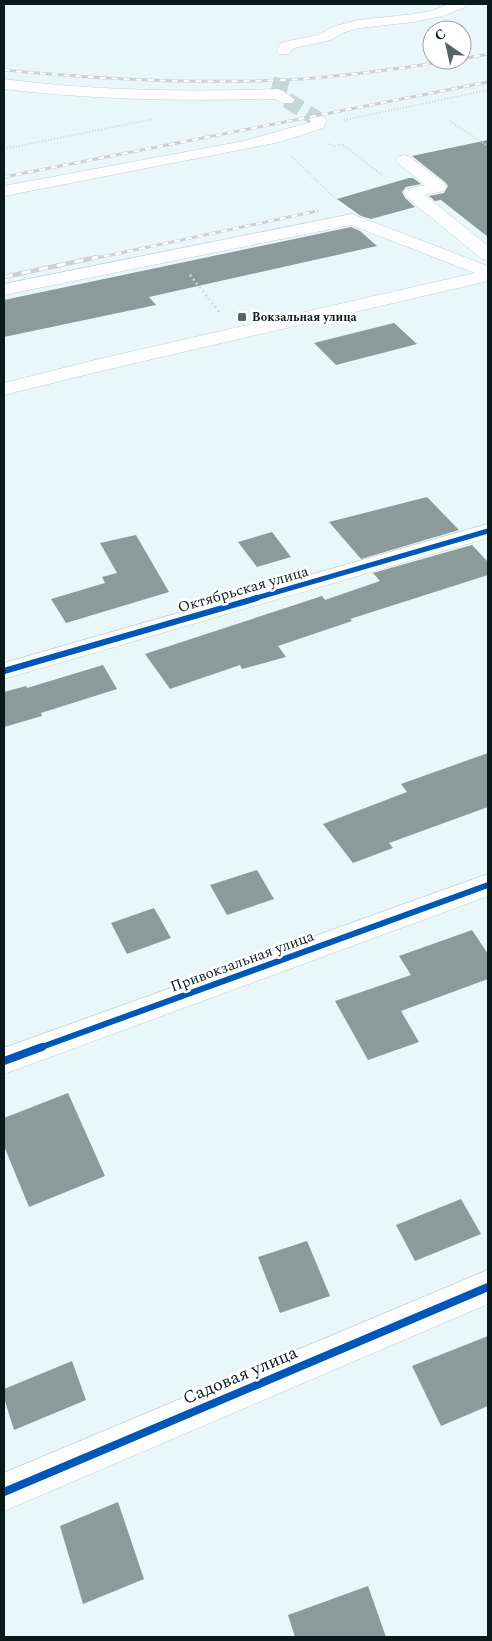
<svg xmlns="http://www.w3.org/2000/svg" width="492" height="1641" font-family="Spectral,serif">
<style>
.building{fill:#8c9a9a}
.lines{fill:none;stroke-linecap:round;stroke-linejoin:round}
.minor-tunnel{stroke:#c7d6d7;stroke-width:16;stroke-dasharray:16 8;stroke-linecap:butt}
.minor-casing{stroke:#c1d0d1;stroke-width:1}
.path-far1{stroke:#d1d6d6;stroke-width:2;stroke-dasharray:1 2;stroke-linecap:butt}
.path{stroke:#d1d6d6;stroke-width:2.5;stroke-dasharray:2 3;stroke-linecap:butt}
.minor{fill:#fcfefe;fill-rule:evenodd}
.rail-far1-casing{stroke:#cdd1d1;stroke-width:3}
.rail-casing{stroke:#cdd1d1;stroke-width:4.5}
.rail-far1{stroke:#fff;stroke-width:2;stroke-dasharray:6;stroke-linecap:butt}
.rail{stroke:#fff;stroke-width:3;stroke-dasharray:9;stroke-linecap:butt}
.cycleway-far2-casing{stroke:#fff;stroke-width:8}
.cycleway-far1-casing{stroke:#fff;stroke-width:9}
.cycleway-casing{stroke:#fff;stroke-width:11}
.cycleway-far2{stroke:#0057b8;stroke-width:5}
.cycleway-far1{stroke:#0057b8;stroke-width:6}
.cycleway{stroke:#0057b8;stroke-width:8}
.poi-dot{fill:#576768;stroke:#fff;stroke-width:2}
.labels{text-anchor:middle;stroke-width:5;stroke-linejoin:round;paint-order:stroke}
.far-poi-label{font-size:12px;font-weight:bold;fill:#09191a;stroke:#fff;text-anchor:start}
.street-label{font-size:15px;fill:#09191a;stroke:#fff}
.near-street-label{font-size:18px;fill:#09191a;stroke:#fff}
</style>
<rect width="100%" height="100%" fill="#e9f7f8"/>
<g class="building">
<polygon points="488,140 488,237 441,200 435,201 429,196 444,193 448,186 445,182 412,156"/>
<polygon points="409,178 413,178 421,184 406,187 402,192 405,198 415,207 371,219 361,216 337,199"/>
<polygon points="351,227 360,231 377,246 149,297 156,305 4,337 4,300"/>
<polygon points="394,323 417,344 336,365 314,343"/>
<polygon points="427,497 459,530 361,559 329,522"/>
<polygon points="272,532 291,557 257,567 238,542"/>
<polygon points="136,535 169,592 66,623 51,599 105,583 102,577 117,573 100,543"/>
<polygon points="472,545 488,562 488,575 350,619 352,621 278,646 286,657 242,669 240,665 170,689 145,654 322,596 325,600 380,581 373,573"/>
<polygon points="103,665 117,689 41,713 42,716 4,727 4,692 26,686 27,688"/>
<polygon points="488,753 488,807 389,843 393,848 353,863 323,824 407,792 401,784"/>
<polygon points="257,870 274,899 227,915 210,885"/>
<polygon points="154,908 171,938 127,954 111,923"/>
<polygon points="472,930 488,954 488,979 401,1011 419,1042 368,1060 335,1001 411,975 399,956"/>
<polygon points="68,1093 105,1176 29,1207 4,1146 4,1118"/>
<polygon points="461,1199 481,1234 415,1261 396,1225"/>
<polygon points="307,1241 330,1296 280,1313 258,1257"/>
<polygon points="488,1336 488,1406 441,1426 412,1366"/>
<polygon points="72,1361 86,1400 14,1430 4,1398 4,1389"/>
<polygon points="118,1502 144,1579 83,1604 60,1526"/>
<polygon points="368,1586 386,1637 295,1637 288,1615"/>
</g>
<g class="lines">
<g class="minor-tunnel">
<polyline points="278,94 283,74"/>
<polyline points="287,100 317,119"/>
</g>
<defs>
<g id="minor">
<polygon points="449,4 467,4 465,7 443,16 414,22 359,28 342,33 331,40 294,48 289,54 279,54 277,51 280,44 284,42 321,34 332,27 358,20 414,14 434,10"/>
<path d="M 4,79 C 95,91 186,92 278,89 L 283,91 L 295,100 L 292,103 L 282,103 L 275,99 C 184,101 94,100 4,89 Z"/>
<polygon points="317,114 323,116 327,121 323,128 280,142 4,196 4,186 244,141 311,122 309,119 311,116"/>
<polygon points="404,155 410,157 444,183 446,187 444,191 425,195 488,246 488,260 482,259 406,197 404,193 406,189 425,185 398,163 396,160 398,157"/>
<polygon points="352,214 488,266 488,281 101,371 4,395 4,383 99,359 475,273 351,225 4,295 4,284"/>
<polygon points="488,524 488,538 4,679 4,663"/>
<polygon points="488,874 488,896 4,1074 4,1048"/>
<polygon points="488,1270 488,1304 4,1511 4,1473"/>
</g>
</defs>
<use href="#minor" class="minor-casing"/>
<g class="path-far1">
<polyline points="344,120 488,90"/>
<polyline points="450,121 488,146"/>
<polyline points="329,144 335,146 342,144 382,175"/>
<polyline points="4,149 153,119"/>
<polyline points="292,157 336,199"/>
</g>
<polyline class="path" points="190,275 220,313"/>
<use href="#minor" class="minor"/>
<defs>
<g id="rail-far1">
<polyline points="462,59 488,54"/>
<path d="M 4,70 C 97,79 191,84 284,80 C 341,77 398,69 454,60"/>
<polyline points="4,177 488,82"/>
<polyline points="92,259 317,211"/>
</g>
<polyline id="rail" points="4,277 98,257"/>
</defs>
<use href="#rail-far1" class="rail-far1-casing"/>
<use href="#rail" class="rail-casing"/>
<use href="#rail-far1" class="rail-far1"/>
<use href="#rail" class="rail"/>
<defs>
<polyline id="cycleway-far2" points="253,599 488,531"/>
<g id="cycleway-far1">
<polyline points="4,671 257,598"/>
<polyline points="39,1048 488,885"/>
</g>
<g id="cycleway">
<polyline points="4,1061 42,1047"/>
<polyline points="4,1492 488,1287"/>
</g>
</defs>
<use href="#cycleway-far2" class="cycleway-far2-casing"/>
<use href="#cycleway-far1" class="cycleway-far1-casing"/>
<use href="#cycleway" class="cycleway-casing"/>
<use href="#cycleway-far2" class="cycleway-far2"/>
<use href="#cycleway-far1" class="cycleway-far1"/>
<use href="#cycleway" class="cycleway"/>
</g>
<rect class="poi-dot" x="237" y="312" width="10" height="10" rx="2.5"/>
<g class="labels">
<g class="far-poi-label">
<text x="252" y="321">Вокзальная улица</text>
</g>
<g class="street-label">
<text transform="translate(243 589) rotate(-16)" y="5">Октябрьская улица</text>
<text transform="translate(242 961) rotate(-20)" y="5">Привокзальная улица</text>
</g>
<g class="near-street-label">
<text transform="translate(240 1375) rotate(-23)" y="6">Садовая улица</text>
</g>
</g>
<rect width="492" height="1641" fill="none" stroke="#09191a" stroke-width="10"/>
<g transform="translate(447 45) rotate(326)"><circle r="24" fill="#ffffff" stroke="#9da3a3"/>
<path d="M0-4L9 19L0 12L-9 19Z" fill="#576768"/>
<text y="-8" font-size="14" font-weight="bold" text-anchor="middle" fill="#09191a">С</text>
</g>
</svg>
